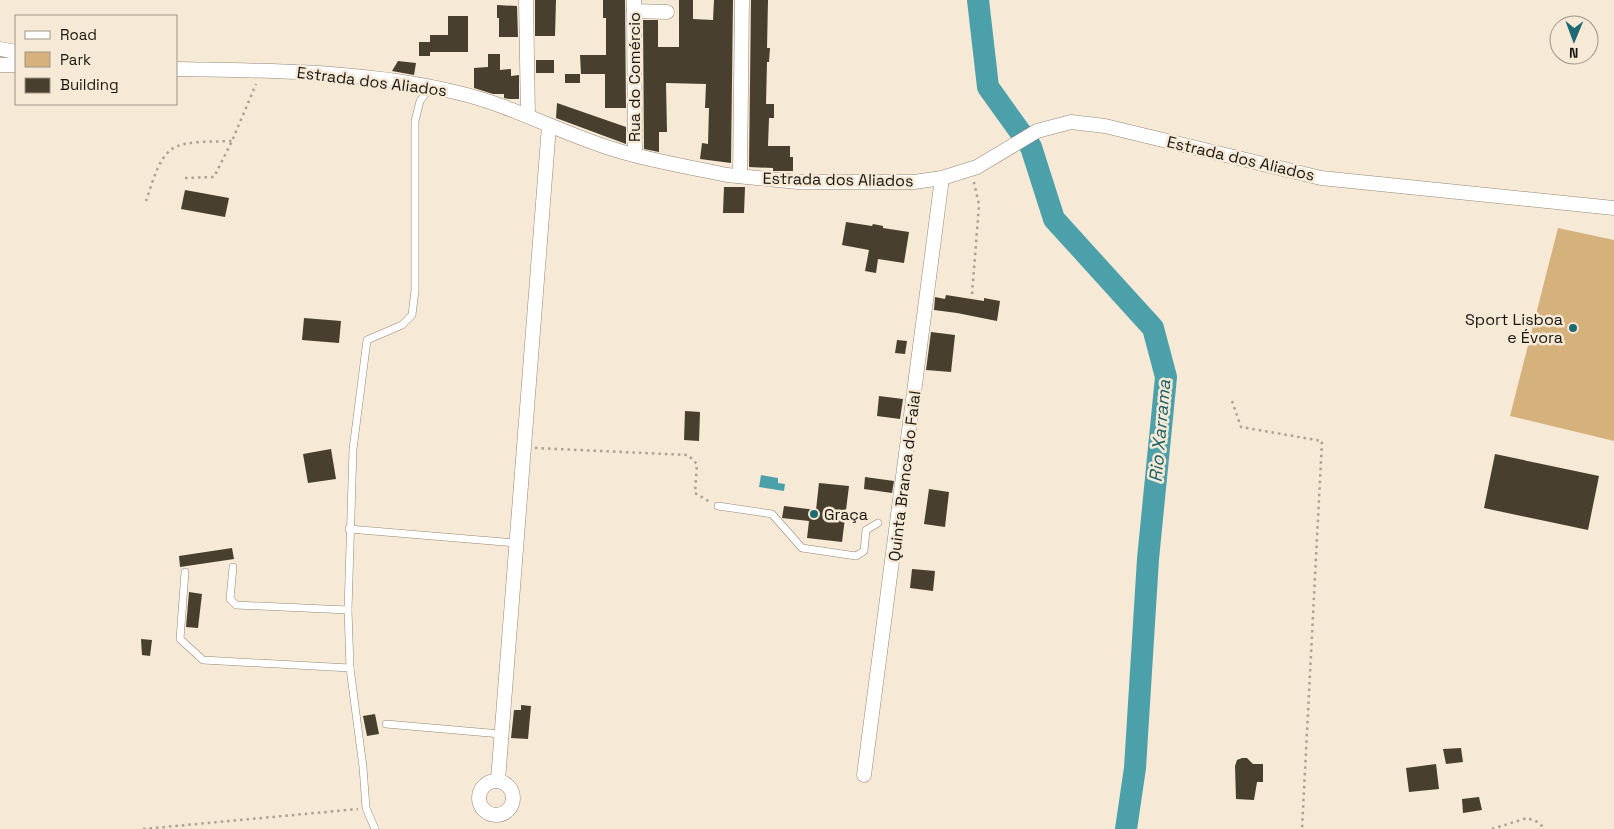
<svg xmlns="http://www.w3.org/2000/svg" width="1614" height="829" font-family="'Space Grotesk',sans-serif">
<style>
.green{fill:#d5b27c}
.water{fill:#4ca0aa}
.lines{fill:none;stroke-linecap:round;stroke-linejoin:round}
.river{stroke:#4ca0aa;stroke-width:22}
.building{fill:#493f2e}
.service-casing{stroke:#948876;stroke-width:8}
.minor-casing{stroke:#948876;stroke-width:15}
.path{stroke:#aca292;stroke-width:2.5;stroke-dasharray:2.5 4;stroke-linecap:butt}
.service{stroke:#fff;stroke-width:7}
.minor{stroke:#fff;stroke-width:14}
.poi-dot{fill:#1e6a72;stroke:#f6e9d5;stroke-width:2}
.labels{text-anchor:middle;stroke-width:5;stroke-linejoin:round;paint-order:stroke}
.street-label{font-size:16px;fill:#1a160f;stroke:#f6e9d5}
.poi-label{font-size:16px;fill:#1a160f;stroke:#f6e9d5;text-anchor:end}
.water-label{font-size:18px;font-style:italic;fill:#1b6068;stroke:#f6e9d5}
</style>
<rect width="100%" height="100%" fill="#f6e9d5"/>
<polygon class="green" points="1558,228 1614,240 1614,441 1510,416"/>
<polygon class="water" points="761,475 778,478 778,483 785,484 784,491 759,487"/>
<g class="lines">
<polyline class="river" points="978,0 988,87 1031,147 1054,219 1153,328 1166,377 1148,559 1135,768 1126,829"/>
</g>
<g class="building">
<polygon points="535,0 556,0 555,36 535,36"/>
<polygon points="603,0 625,0 626,108 605,108 605,74 581,74 580,55 606,55 606,18 603,18"/>
<polygon points="679,0 693,0 693,19 713,20 714,0 733,0 731,163 700,159 702,143 708,144 709,108 705,108 706,84 666,83 667,132 659,132 659,152 644,149 643,20 658,20 658,47 679,47"/>
<polygon points="751,0 768,0 767,48 770,48 769,62 767,62 766,104 774,104 774,118 769,118 768,146 790,146 790,157 793,157 793,171 773,171 773,168 749,167"/>
<polygon points="497,5 517,6 518,37 499,37 499,18 497,18"/>
<polygon points="448,16 468,16 468,52 430,52 430,56 419,56 419,42 430,42 430,35 448,35"/>
<polygon points="488,54 500,54 500,70 511,69 511,76 519,75 519,99 509,99 504,98 504,94 493,94 474,88 474,68 488,67"/>
<rect x="536" y="60" width="18" height="13"/>
<polygon points="398,61 416,63 414,75 392,71"/>
<rect x="565" y="74" width="15" height="9"/>
<polygon points="557,103 626,127 626,144 556,118"/>
<polygon points="724,187 745,187 744,213 723,213"/>
<polygon points="185,190 229,198 225,217 181,209"/>
<polygon points="846,222 872,226 873,224 883,226 883,228 909,232 904,263 878,259 876,273 865,271 869,250 842,245"/>
<polygon points="946,295 984,301 984,298 1000,301 997,321 957,313 934,310 935,297 945,299"/>
<polygon points="304,318 341,321 339,343 302,340"/>
<polygon points="931,332 955,335 951,372 926,370"/>
<polygon points="897,340 907,341 905,354 895,353"/>
<polygon points="879,396 903,399 900,419 877,416"/>
<polygon points="685,411 700,412 699,441 684,440"/>
<polygon points="331,449 336,479 308,483 303,454"/>
<polygon points="1495,454 1599,476 1588,530 1484,508"/>
<polygon points="865,477 894,481 892,493 864,489"/>
<polygon points="819,483 849,486 842,542 807,538 809,521 782,518 784,506 816,510"/>
<polygon points="929,489 949,492 945,527 924,524"/>
<polygon points="232,548 234,559 180,567 179,556"/>
<polygon points="912,569 935,571 933,591 910,588"/>
<polygon points="189,592 202,594 198,628 186,627"/>
<polygon points="141,639 152,640 150,656 142,655"/>
<polygon points="521,705 531,706 528,739 511,738 514,710 521,710"/>
<polygon points="375,714 379,734 367,736 363,716"/>
<polygon points="1461,748 1463,762 1446,764 1443,749"/>
<polygon points="1242,758 1247,758 1253,764 1263,764 1263,782 1257,782 1254,800 1236,799 1235,766 1237,760"/>
<polygon points="1436,764 1439,789 1409,792 1406,768"/>
<polygon points="1479,797 1482,810 1463,813 1462,799"/>
</g>
<g class="lines">
<defs>
<g id="service">
<polyline points="718,506 772,514 802,548 856,556 864,551 866,530 878,523"/>
<polyline points="349,529 516,543"/>
<polyline points="233,567 230,599 236,605 348,610"/>
<polyline points="185,572 180,639 203,660 350,668"/>
<polyline points="386,724 501,734"/>
<polyline points="375,829 366,808 363,767 350,668 348,610 353,449 367,340 402,325 412,315 415,290 415,121 420,101 431,86"/>
</g>
<g id="minor">
<polyline points="526,0 528,116"/>
<polyline points="634,0 635,155"/>
<polyline points="634,11 667,12"/>
<polyline points="0,49 16,52"/>
<polyline points="0,65 16,65"/>
<path d="M 176,69 C 271,71 366,70 459,93 C 514,106 562,134 616,150 C 651,161 690,167 727,175 L 798,182 L 914,182 L 942,178 L 977,167 L 1037,131 L 1071,122 L 1105,126 L 1321,178 L 1614,208"/>
<polyline points="740,176 742,0"/>
<polyline points="864,775 942,178"/>
<polyline points="498,780 549,126"/>
<circle cx="496" cy="798" r="17"/>
</g>
</defs>
<use href="#service" class="service-casing"/>
<use href="#minor" class="minor-casing"/>
<g class="path">
<polyline points="185,178 214,177 232,141 256,84"/>
<path d="M 146,201 C 152,185 157,160 172,149 C 184,140 217,142 232,141"/>
<polyline points="972,294 979,205 974,182"/>
<polyline points="1232,401 1241,427 1322,441 1302,829"/>
<polyline points="535,448 688,455 697,464 695,493 710,502"/>
<polyline points="143,829 358,809"/>
<polyline points="1492,829 1527,818 1538,822 1545,829"/>
</g>
<use href="#service" class="service"/>
<use href="#minor" class="minor"/>
</g>
<g class="poi-dot">
<circle cx="1573" cy="328" r="5"/>
<circle cx="814" cy="514" r="5"/>
</g>
<g class="labels">
<g class="street-label">
<text transform="translate(634 77) rotate(-90)" y="6">Rua do Comércio</text>
<text transform="translate(372 81) rotate(7)" y="6">Estrada dos Aliados</text>
<text transform="translate(1241 158) rotate(13)" y="6">Estrada dos Aliados</text>
<text transform="translate(838 179) rotate(1)" y="6">Estrada dos Aliados</text>
<text transform="translate(904 476) rotate(-83)" y="6">Quinta Branca do Faial</text>
</g>
<g class="poi-label">
<text x="1563" y="325">Sport Lisboa<tspan x="1563" dy="18">e Évora</tspan></text>
<text x="824" y="520" text-anchor="start">Graça</text>
</g>
<g class="water-label">
<text transform="translate(1160 431) rotate(-85)" y="6">Rio Xarrama</text>
</g>
</g>
<rect x="15" y="15" width="162" height="90" fill="#f6e9d5" stroke="#9e9586"/>
<rect x="25" y="31" width="25" height="8" fill="#ffffff" stroke="#9e9586"/>
<text x="60" y="40" font-size="15" fill="#1a160f">Road</text>
<rect x="25" y="52" width="25" height="15" fill="#d5b27c" stroke="#9e9586"/>
<text x="60" y="65" font-size="15" fill="#1a160f">Park</text>
<rect x="25" y="78" width="25" height="15" fill="#493f2e" stroke="#9e9586"/>
<text x="60" y="90" font-size="15" fill="#1a160f">Building</text>
<g transform="translate(1574 40) rotate(181)"><circle r="24" fill="#f6e9d5" stroke="#9e9586"/>
<path d="M0-4L9 19L0 12L-9 19Z" fill="#1e6a72"/>
<text y="-8" font-size="14" font-weight="bold" text-anchor="middle" fill="#1a160f">N</text>
</g>
</svg>
